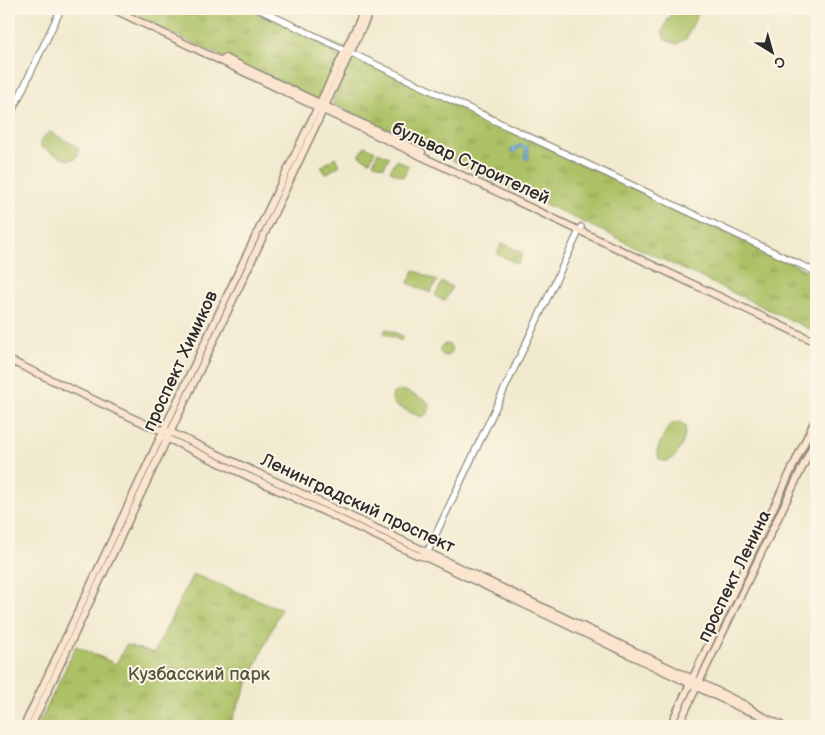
<svg xmlns="http://www.w3.org/2000/svg" width="825" height="735" font-family="'Balsamiq Sans',sans-serif">
<style>
.grass{fill:#acc165;stroke:#6c7648}
.park{fill:url(#park-tufts);stroke:#6c7648}
.water{fill:url(#water-waves);stroke:#54728d}
.lines{fill:none;stroke-linecap:round;stroke-linejoin:round}
.tertiary-casing{stroke:#8e8a7d;stroke-width:8}
.secondary-casing{stroke:#8e8a7d;stroke-width:9}
.tertiary{stroke:#fff;stroke-width:5.5}
.secondary{stroke:#fce5cf;stroke-width:6}
.labels{text-anchor:middle;stroke-width:4;stroke-linejoin:round;paint-order:stroke}
.street-label{font-size:18px;fill:#2b2b2b;stroke:#fcf5e5}
.park-label{font-size:18px;fill:#52583c;stroke:#fcf5e5}
</style>
<defs>
<pattern id="park-tufts" width="24" height="20" patternUnits="userSpaceOnUse" patternTransform="scale(1.25)"><rect width="24" height="20" fill="#acc165"/><path d="M3 7l-1-3M5 7V3M7 7l1-3M15 17l-1-3M17 17v-4M19 17l1-3" fill="none" stroke="#8c9d53"/></pattern>
<pattern id="water-waves" width="16" height="10" patternUnits="userSpaceOnUse" patternTransform="scale(1.25)"><rect width="16" height="10" fill="#7cbaef"/><path d="M0 5q4-4 8 0t8 0" fill="none" stroke="#6697c2"/></pattern>
</defs>
<rect width="100%" height="100%" fill="#fcf5e5"/>
<filter id="ink" filterUnits="userSpaceOnUse"><feTurbulence type="fractalNoise" baseFrequency=".02" numOctaves="2"/><feDisplacementMap in="SourceGraphic" scale="10" xChannelSelector="R" yChannelSelector="G"/><feConvolveMatrix kernelMatrix="1 2 1 2 8 2 1 2 1" color-interpolation-filters="sRGB"/></filter>
<filter id="wash" filterUnits="userSpaceOnUse"><feTurbulence type="fractalNoise" baseFrequency=".0096" numOctaves="4" result="noise"/><feDisplacementMap in="SourceGraphic" scale="20" xChannelSelector="R" yChannelSelector="G"/><feGaussianBlur stdDeviation="1.12" result="paint"/><feColorMatrix in="noise" values="0 0 0 0 0 0 0 0 0 0 0 0 0 0 0 0 0 1.4 0 .05"/><feComposite in="paint" operator="in"/></filter>
<g filter="url(#wash)">
<rect width="100%" height="100%" fill="#f2eacf"/>
<g class="grass">
<polygon points="673,9 700,9 686,39 677,44 665,39 662,32"/>
<polygon points="50,132 78,147 79,152 75,159 67,160 41,147 41,139"/>
<polygon points="365,146 375,151 370,161 359,156"/>
<polygon points="378,152 389,157 384,167 373,163"/>
<polygon points="396,160 409,166 403,177 390,171"/>
<polygon points="414,270 437,281 430,293 408,283"/>
<polygon points="442,282 452,287 445,301 435,296"/>
<polygon points="403,390 427,401 430,405 428,413 422,417 418,416 395,405 392,399 393,393"/>
<path d="M 680,422 L 685,426 C 688,437 674,470 659,459 L 657,451 C 662,440 666,422 680,422 Z"/>
</g>
<g class="park">
<polygon points="120,9 258,9 346,49 320,103"/>
<path d="M 356,58 L 510,130 L 816,275 L 816,332 L 333,104 C 333,94 347,62 356,58 Z"/>
<polygon points="335,157 340,165 326,174 321,167"/>
<polygon points="502,243 523,253 518,264 497,254"/>
<polygon points="386,329 403,336 401,341 384,333"/>
<circle cx="446" cy="350" r="6"/>
<polygon points="193,574 281,609 229,726 38,726 76,646 116,664 126,645 154,653"/>
</g>
<polygon class="water" points="523,144 528,148 529,157 527,160 524,158 526,151 522,147 518,148 514,153 511,152 512,148"/>
</g>
<g filter="url(#ink)">
<g class="lines">
<defs>
<g id="tertiary">
<polyline points="258,9 816,272"/>
<polyline points="9,118 61,9"/>
<polyline points="426,555 581,227"/>
</g>
<g id="secondary">
<polyline points="113,9 323,110 816,342"/>
<polyline points="225,58 422,152"/>
<polyline points="9,360 154,428 170,432 427,552 699,682 745,705 758,714"/>
<polyline points="164,437 417,555 425,557 743,709 758,714 783,726"/>
<polyline points="24,726 234,281 365,9"/>
<polyline points="31,726 371,9"/>
<polyline points="670,726 816,418"/>
<polyline points="678,726 816,439"/>
</g>
</defs>
<use href="#tertiary" class="tertiary-casing"/>
<use href="#secondary" class="secondary-casing"/>
<use href="#tertiary" class="tertiary"/>
<use href="#secondary" class="secondary"/>
</g>
</g>
<g class="labels">
<g class="street-label">
<text transform="translate(471 163) rotate(25)" y="6">бульвар Строителей</text>
<text transform="translate(180 361) rotate(-65)" y="6">проспект Химиков</text>
<text transform="translate(358 503) rotate(25)" y="6">Ленинградский проспект</text>
<text transform="translate(734 576) rotate(-64)" y="6">проспект Ленина</text>
</g>
<g class="park-label">
<text x="199" y="680">Кузбасский парк</text>
</g>
</g>
<rect width="825" height="735" fill="none" stroke="#fcf5e5" stroke-width="30"/>
<g transform="translate(772 52) rotate(143)" stroke="#fcf5e5" stroke-width="4" paint-order="stroke">
<path d="M0-4L9 19L0 12L-9 19Z" fill="#2b2b2b"/>
<text y="-8" font-size="14" font-weight="bold" text-anchor="middle" fill="#2b2b2b">С</text>
</g>
</svg>
